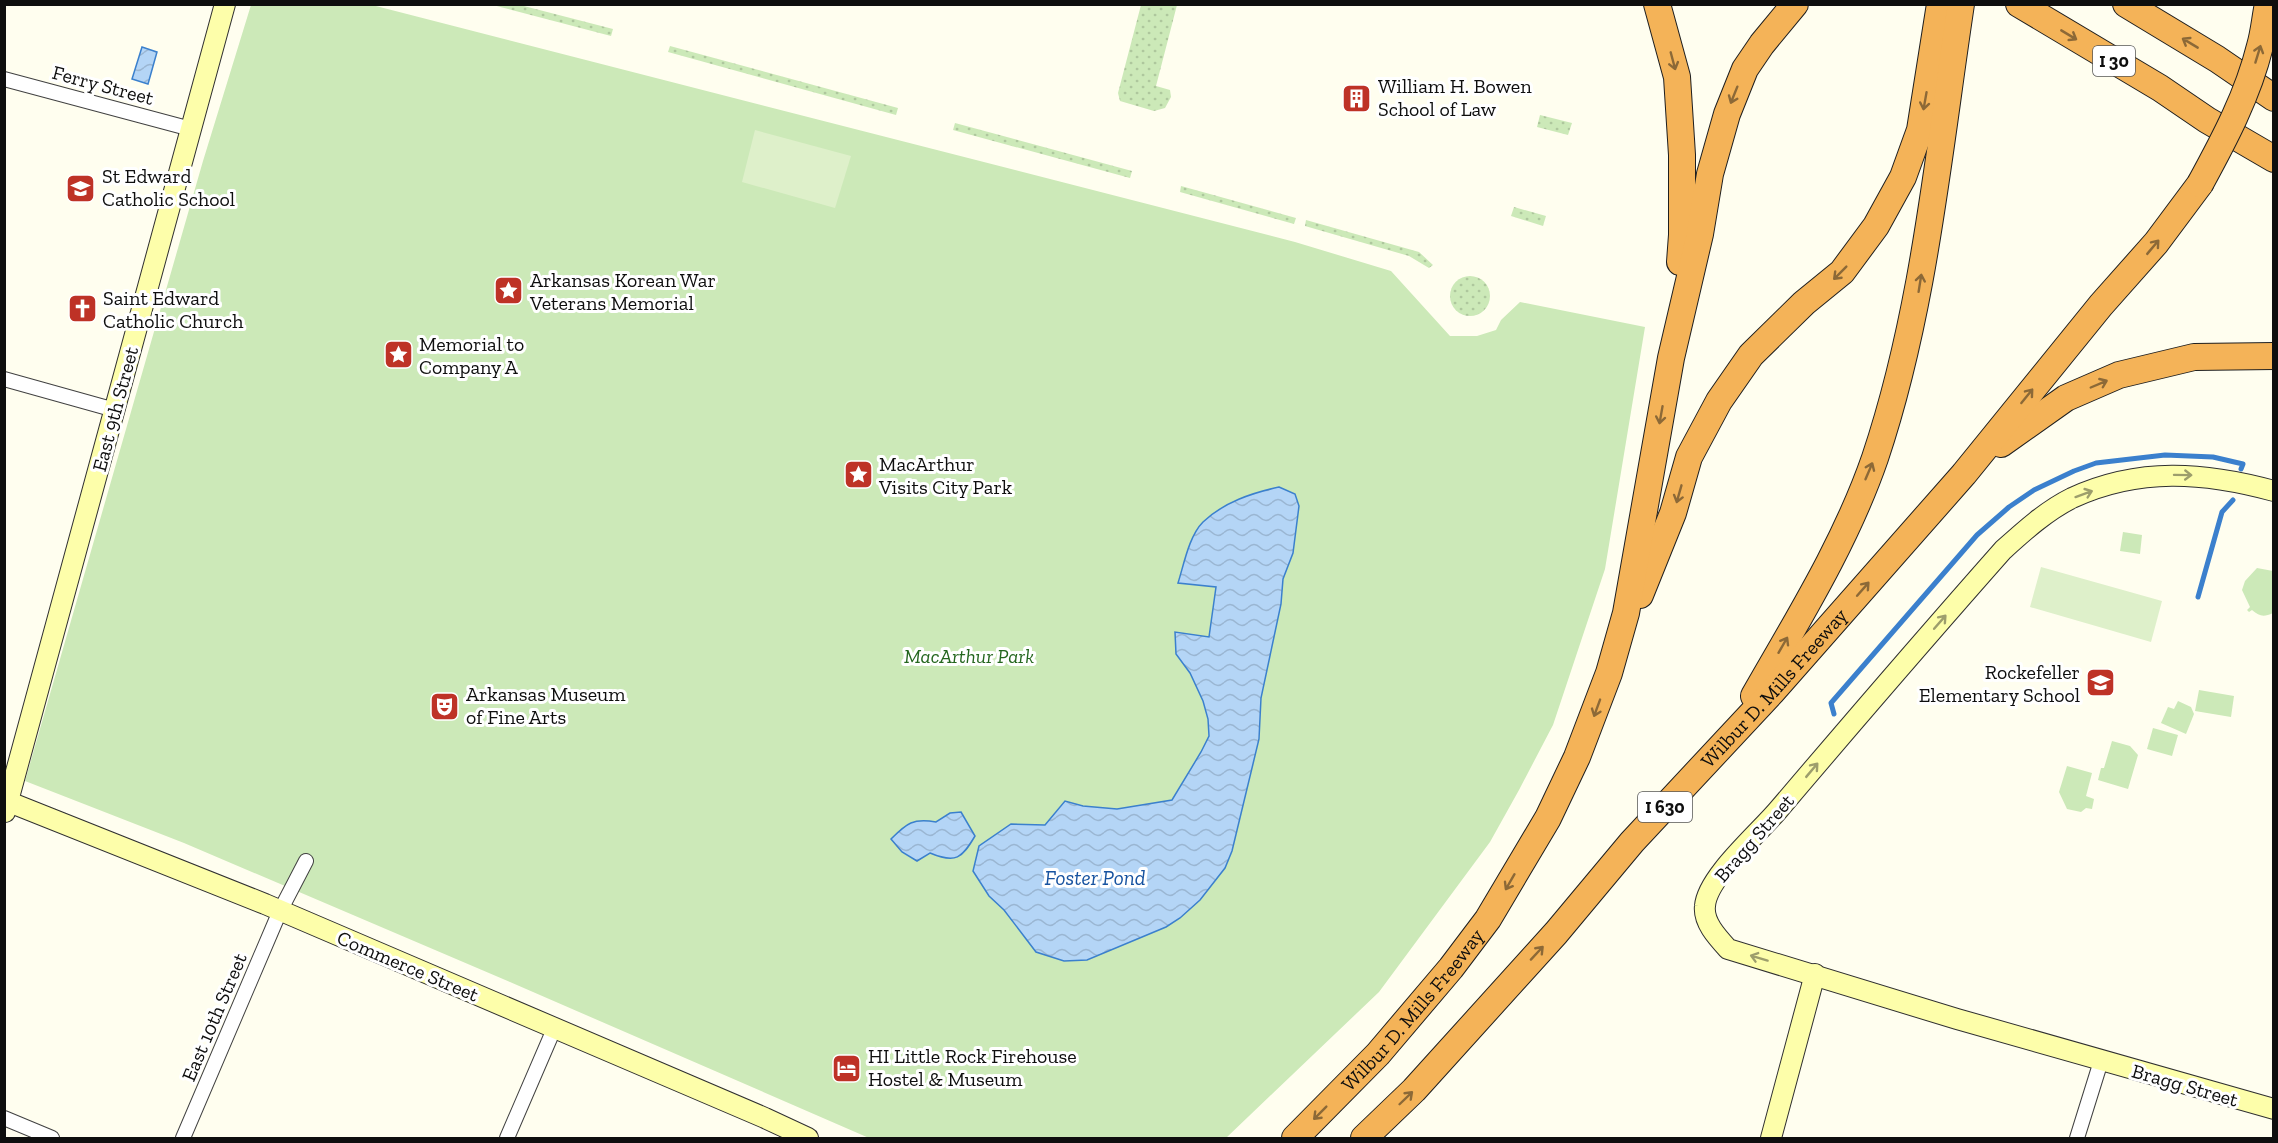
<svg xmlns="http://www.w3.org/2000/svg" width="2278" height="1143" font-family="'Zilla Slab',serif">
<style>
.grass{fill:url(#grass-dots)}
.park{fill:#cce9b8}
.pitch{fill:#def0ca}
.water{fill:url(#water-waves);stroke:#3b80cd;stroke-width:1.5}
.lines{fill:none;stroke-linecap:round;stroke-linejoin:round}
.stream{stroke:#3b80cd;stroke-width:5}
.street-casing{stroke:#414141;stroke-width:16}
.secondary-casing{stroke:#303030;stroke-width:22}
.highway-casing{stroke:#1f1f1f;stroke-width:28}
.street{stroke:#fff;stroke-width:14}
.secondary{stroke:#fdfeaa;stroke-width:20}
.highway{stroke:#f4b358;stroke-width:26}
.highway-bridge-casing{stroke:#1f1f1f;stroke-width:28;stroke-linecap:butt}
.highway-bridge{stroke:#f4b358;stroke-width:26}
.oneway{stroke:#8c6937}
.oneway2{stroke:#9d9e6c}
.labels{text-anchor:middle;stroke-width:6;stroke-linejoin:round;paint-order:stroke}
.shield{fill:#fff;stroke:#565656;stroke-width:1.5}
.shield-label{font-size:18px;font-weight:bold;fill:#0e0e0e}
.street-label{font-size:20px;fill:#0e0e0e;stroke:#fff}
.poi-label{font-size:20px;fill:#0e0e0e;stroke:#fff;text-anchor:start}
.park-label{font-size:20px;font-style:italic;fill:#24661e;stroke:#fff}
.water-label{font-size:21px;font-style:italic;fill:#1753a0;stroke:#fff}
</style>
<defs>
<pattern id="grass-dots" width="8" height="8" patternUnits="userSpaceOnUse" patternTransform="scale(1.5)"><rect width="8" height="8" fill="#cce9b8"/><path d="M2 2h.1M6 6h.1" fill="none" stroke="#aec79d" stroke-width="1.8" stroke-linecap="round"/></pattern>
<pattern id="water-waves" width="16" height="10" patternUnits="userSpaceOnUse" patternTransform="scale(1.5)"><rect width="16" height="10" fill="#b4d5f6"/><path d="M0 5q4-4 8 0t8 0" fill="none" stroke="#9ab6d2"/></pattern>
</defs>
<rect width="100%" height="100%" fill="#fffeef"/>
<g class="grass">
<polygon points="493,5 520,5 613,29 611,36"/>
<polygon points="1141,5 1177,5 1156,86 1170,90 1171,97 1165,108 1154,111 1120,101 1118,93"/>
<polygon points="670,46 898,108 896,115 668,52"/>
<polygon points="1540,115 1572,123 1568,135 1537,127"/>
<polygon points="955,123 1132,171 1130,178 953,130"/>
<polygon points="1181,186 1296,218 1294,224 1180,192"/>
<polygon points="1514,207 1546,216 1543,226 1511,216"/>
<polygon points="1306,220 1419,252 1433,265 1429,268 1409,256 1305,226"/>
<circle cx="1470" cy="296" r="20"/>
</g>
<g class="park">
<polygon points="251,5 372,5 1295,242 1391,271 1450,336 1477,336 1496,330 1501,320 1520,302 1645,327 1605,569 1553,725 1519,790 1490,842 1379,992 1226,1138 869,1138 510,982 184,843 25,781 203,161"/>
<polygon points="2123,532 2142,535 2140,554 2120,551"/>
<path d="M 2257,568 L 2273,571 L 2273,613 C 2264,617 2260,617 2252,610 L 2249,612 L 2247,610 L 2250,607 L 2242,590 L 2245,581 Z"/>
<polygon points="2199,690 2234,696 2231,717 2195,711"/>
<polygon points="2178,701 2191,707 2194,714 2186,734 2161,723 2168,707 2174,709"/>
<polygon points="2153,728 2178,735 2172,756 2147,749"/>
<polygon points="2112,741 2130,746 2138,755 2128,789 2098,780 2101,768 2104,768"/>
<polygon points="2067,766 2092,773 2086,796 2094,799 2092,809 2086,808 2081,812 2067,809 2059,792"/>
</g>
<g class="pitch">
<polygon points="755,130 851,156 835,208 742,182"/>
<polygon points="2041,567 2162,601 2151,642 2030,607"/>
</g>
<g class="water">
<polygon points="142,47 157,52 148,84 132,79"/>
<path d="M 1279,487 L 1295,494 L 1299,506 L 1293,553 L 1283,579 L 1281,604 L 1261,698 L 1259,739 L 1232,851 L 1225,868 L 1200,900 L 1180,918 L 1166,927 L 1087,960 L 1064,961 L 1036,952 L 1004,910 L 989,896 L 973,871 L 979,846 L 1011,824 L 1045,825 L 1065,801 L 1083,806 L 1117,809 L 1172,800 L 1201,752 L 1209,736 L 1208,719 L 1203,701 L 1190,673 L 1176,654 L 1175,632 L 1209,637 L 1216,587 L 1178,583 C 1184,564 1189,536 1203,522 C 1224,502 1252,493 1279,487 Z"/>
<path d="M 961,812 L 975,836 C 962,858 956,864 930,853 L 917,861 L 902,852 L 891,839 C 907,823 913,818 936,822 L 950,813 Z"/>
</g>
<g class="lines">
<g class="stream">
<polyline points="2198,597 2222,512 2233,500"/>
<polyline points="1834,714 1831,703 1977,535 2009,507 2034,490 2074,471 2096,463 2165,455 2213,457 2243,464 2241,469"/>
</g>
<defs>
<g id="street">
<polyline points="4,79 191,129"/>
<polyline points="4,379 115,410"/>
<polyline points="4,1118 52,1138"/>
<polyline points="183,1138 280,911 306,861"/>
<polyline points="507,1138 554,1029"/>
<polyline points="2077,1138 2101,1061"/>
</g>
<g id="secondary">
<path d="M 2274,491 C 2204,472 2139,467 2072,498 C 2046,511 2024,531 2003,550 C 1927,636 1853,722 1779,809 C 1760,832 1707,877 1705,906 C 1703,922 1717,937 1728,949 L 1957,1019 L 2274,1109"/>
<polyline points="9,802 265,904 765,1118 808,1138"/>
<polyline points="5,812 225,4"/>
<polyline points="1771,1138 1815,974"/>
</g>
<g id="highway">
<polyline points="1657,4 1677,77 1682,155 1682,235 1680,262"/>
<polyline points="2019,4 2160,88 2207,120 2274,159"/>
<polyline points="2126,4 2217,59 2274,98"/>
<polyline points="2001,444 2066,398 2119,375 2194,357 2274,356"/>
<polyline points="1640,595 1673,513 1689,457 1719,401 1751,355 1804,303 1842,272 1876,226 1903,177 1920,130 1940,4"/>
<path d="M 1754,696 C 1798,619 1846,542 1875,458 C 1924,312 1938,156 1961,4"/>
<path id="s1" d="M 1295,1138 L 1378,1054 L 1451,968 L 1488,919 L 1548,818 L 1577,757 L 1609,673 L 1626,613 L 1671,358 L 1700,234 L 1710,174 L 1727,114 L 1745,69 L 1762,44 L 1795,4"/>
<path id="s2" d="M 1364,1138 L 1414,1090 L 1556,933 L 1632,842 L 1772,692 L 1964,474 L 2101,305 L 2156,243 L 2200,184"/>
</g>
</defs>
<use href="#street" class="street-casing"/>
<use href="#secondary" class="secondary-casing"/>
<use href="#highway" class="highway-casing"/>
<use href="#street" class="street"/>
<use href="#secondary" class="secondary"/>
<use href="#highway" class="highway"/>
<defs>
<path id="highway-bridge" d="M 2200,184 C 2224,140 2248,95 2260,46 C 2264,33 2265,18 2268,4"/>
</defs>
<use href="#highway-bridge" class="highway-bridge-casing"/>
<use href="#highway-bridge" class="highway-bridge"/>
</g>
<defs><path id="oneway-shaft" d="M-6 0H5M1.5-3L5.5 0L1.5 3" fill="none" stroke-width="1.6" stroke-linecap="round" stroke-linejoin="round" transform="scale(1.5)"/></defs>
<g class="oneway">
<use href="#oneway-shaft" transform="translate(2069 35) rotate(31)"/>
<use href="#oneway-shaft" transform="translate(2190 43) rotate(-149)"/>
<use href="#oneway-shaft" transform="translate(2258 54) rotate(-73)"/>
<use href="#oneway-shaft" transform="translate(1673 61) rotate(75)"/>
<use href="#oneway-shaft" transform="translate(1734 95) rotate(112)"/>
<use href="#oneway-shaft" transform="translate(1925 101) rotate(100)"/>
<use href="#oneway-shaft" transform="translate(2153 247) rotate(-50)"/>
<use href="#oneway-shaft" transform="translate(1840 273) rotate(135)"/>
<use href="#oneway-shaft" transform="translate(1920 283) rotate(-81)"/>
<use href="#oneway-shaft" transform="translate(2099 384) rotate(-23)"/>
<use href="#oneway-shaft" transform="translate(2027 396) rotate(-51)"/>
<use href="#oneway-shaft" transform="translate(1661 415) rotate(100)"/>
<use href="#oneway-shaft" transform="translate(1869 471) rotate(-67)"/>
<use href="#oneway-shaft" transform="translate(1679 494) rotate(106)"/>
<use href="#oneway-shaft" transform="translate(1863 589) rotate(-49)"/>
<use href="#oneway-shaft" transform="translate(1783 645) rotate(-60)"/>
<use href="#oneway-shaft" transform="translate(1597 708) rotate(110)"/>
<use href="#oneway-shaft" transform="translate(1510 882) rotate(120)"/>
<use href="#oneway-shaft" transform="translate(1537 953) rotate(-47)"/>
<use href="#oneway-shaft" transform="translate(1406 1098) rotate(-44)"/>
<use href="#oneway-shaft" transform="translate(1320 1113) rotate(135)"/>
</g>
<g class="oneway2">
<use href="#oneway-shaft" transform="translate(2183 475) rotate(1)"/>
<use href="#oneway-shaft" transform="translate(2084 494) rotate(-20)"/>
<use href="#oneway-shaft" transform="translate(1940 622) rotate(-49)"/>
<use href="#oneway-shaft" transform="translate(1812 770) rotate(-50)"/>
<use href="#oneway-shaft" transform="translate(1759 958) rotate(-163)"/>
</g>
<defs>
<symbol id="building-square" viewBox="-11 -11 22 22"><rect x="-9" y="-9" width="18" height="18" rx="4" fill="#be3226" stroke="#fff"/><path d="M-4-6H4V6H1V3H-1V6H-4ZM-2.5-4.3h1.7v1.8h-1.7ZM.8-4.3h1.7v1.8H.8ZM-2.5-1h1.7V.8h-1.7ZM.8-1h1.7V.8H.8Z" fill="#fff"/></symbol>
<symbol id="school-square" viewBox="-11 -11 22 22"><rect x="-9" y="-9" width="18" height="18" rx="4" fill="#be3226" stroke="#fff"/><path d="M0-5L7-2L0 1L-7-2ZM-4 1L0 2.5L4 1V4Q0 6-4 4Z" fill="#fff"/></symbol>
<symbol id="sight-square" viewBox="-11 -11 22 22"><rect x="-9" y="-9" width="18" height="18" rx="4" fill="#be3226" stroke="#fff"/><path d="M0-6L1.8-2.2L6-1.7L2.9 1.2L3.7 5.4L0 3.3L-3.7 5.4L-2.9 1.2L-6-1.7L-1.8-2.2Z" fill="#fff"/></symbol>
<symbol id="church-square" viewBox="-11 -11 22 22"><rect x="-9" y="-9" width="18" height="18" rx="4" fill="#be3226" stroke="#fff"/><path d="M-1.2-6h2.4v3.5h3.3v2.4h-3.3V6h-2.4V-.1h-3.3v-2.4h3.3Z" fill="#fff"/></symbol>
<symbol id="theatre-square" viewBox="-11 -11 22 22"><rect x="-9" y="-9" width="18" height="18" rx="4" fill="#be3226" stroke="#fff"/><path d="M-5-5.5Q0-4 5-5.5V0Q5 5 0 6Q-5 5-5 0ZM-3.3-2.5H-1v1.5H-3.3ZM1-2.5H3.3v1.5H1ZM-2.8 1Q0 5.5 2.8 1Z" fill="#fff"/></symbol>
<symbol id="hotel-square" viewBox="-11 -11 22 22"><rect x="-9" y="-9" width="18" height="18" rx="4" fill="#be3226" stroke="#fff"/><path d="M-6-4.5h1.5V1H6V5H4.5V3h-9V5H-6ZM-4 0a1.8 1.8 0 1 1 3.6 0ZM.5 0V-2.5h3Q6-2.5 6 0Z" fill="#fff"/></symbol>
</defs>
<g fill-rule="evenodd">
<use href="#building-square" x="1340" y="82" width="33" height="33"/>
<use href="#school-square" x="64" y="172" width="33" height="33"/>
<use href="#sight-square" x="492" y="274" width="33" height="33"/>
<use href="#church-square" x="66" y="292" width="33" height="33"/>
<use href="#sight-square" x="382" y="338" width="33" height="33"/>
<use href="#sight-square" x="842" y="458" width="33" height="33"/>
<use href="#school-square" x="2084" y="666" width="33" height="33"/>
<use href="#theatre-square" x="428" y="690" width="33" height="33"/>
<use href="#hotel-square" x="830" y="1052" width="33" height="33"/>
</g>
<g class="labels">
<g class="shield">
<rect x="2093" y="46" width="42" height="30" rx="4.5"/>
<rect x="1638" y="792" width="54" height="30" rx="4.5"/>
</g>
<g class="shield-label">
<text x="2114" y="67">I 30</text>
<text x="1665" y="813">I 630</text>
</g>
<g class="street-label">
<text transform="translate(103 85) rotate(15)" y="7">Ferry Street</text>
<text transform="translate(115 409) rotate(-75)" y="7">East 9th Street</text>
<text dy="7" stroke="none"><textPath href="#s2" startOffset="609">Wilbur D. Mills Freeway</textPath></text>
<text transform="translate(1754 838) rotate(-49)" y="7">Bragg Street</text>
<text transform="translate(408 966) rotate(23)" y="7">Commerce Street</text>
<text dy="7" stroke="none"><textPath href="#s1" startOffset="174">Wilbur D. Mills Freeway</textPath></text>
<text transform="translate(214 1017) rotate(-67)" y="7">East 10th Street</text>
<text transform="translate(2185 1085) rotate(16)" y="7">Bragg Street</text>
</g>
<g class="poi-label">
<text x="1378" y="93">William H. Bowen<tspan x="1378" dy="23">School of Law</tspan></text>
<text x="102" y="183">St Edward<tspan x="102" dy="23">Catholic School</tspan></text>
<text x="530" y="287">Arkansas Korean War<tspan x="530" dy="23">Veterans Memorial</tspan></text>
<text x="103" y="305">Saint Edward<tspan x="103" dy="23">Catholic Church</tspan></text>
<text x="419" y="351">Memorial to<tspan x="419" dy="23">Company A</tspan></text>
<text x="879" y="471">MacArthur<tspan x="879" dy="23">Visits City Park</tspan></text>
<text x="2080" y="679" text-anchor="end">Rockefeller<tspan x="2080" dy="23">Elementary School</tspan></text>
<text x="466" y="701">Arkansas Museum<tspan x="466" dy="23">of Fine Arts</tspan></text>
<text x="868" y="1063">HI Little Rock Firehouse<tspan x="868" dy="23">Hostel &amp; Museum</tspan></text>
</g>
<g class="park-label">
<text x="969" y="663">MacArthur Park</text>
</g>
<g class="water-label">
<text x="1095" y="885">Foster Pond</text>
</g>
</g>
<rect width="2278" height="1143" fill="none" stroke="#0e0e0e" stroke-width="12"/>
</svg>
